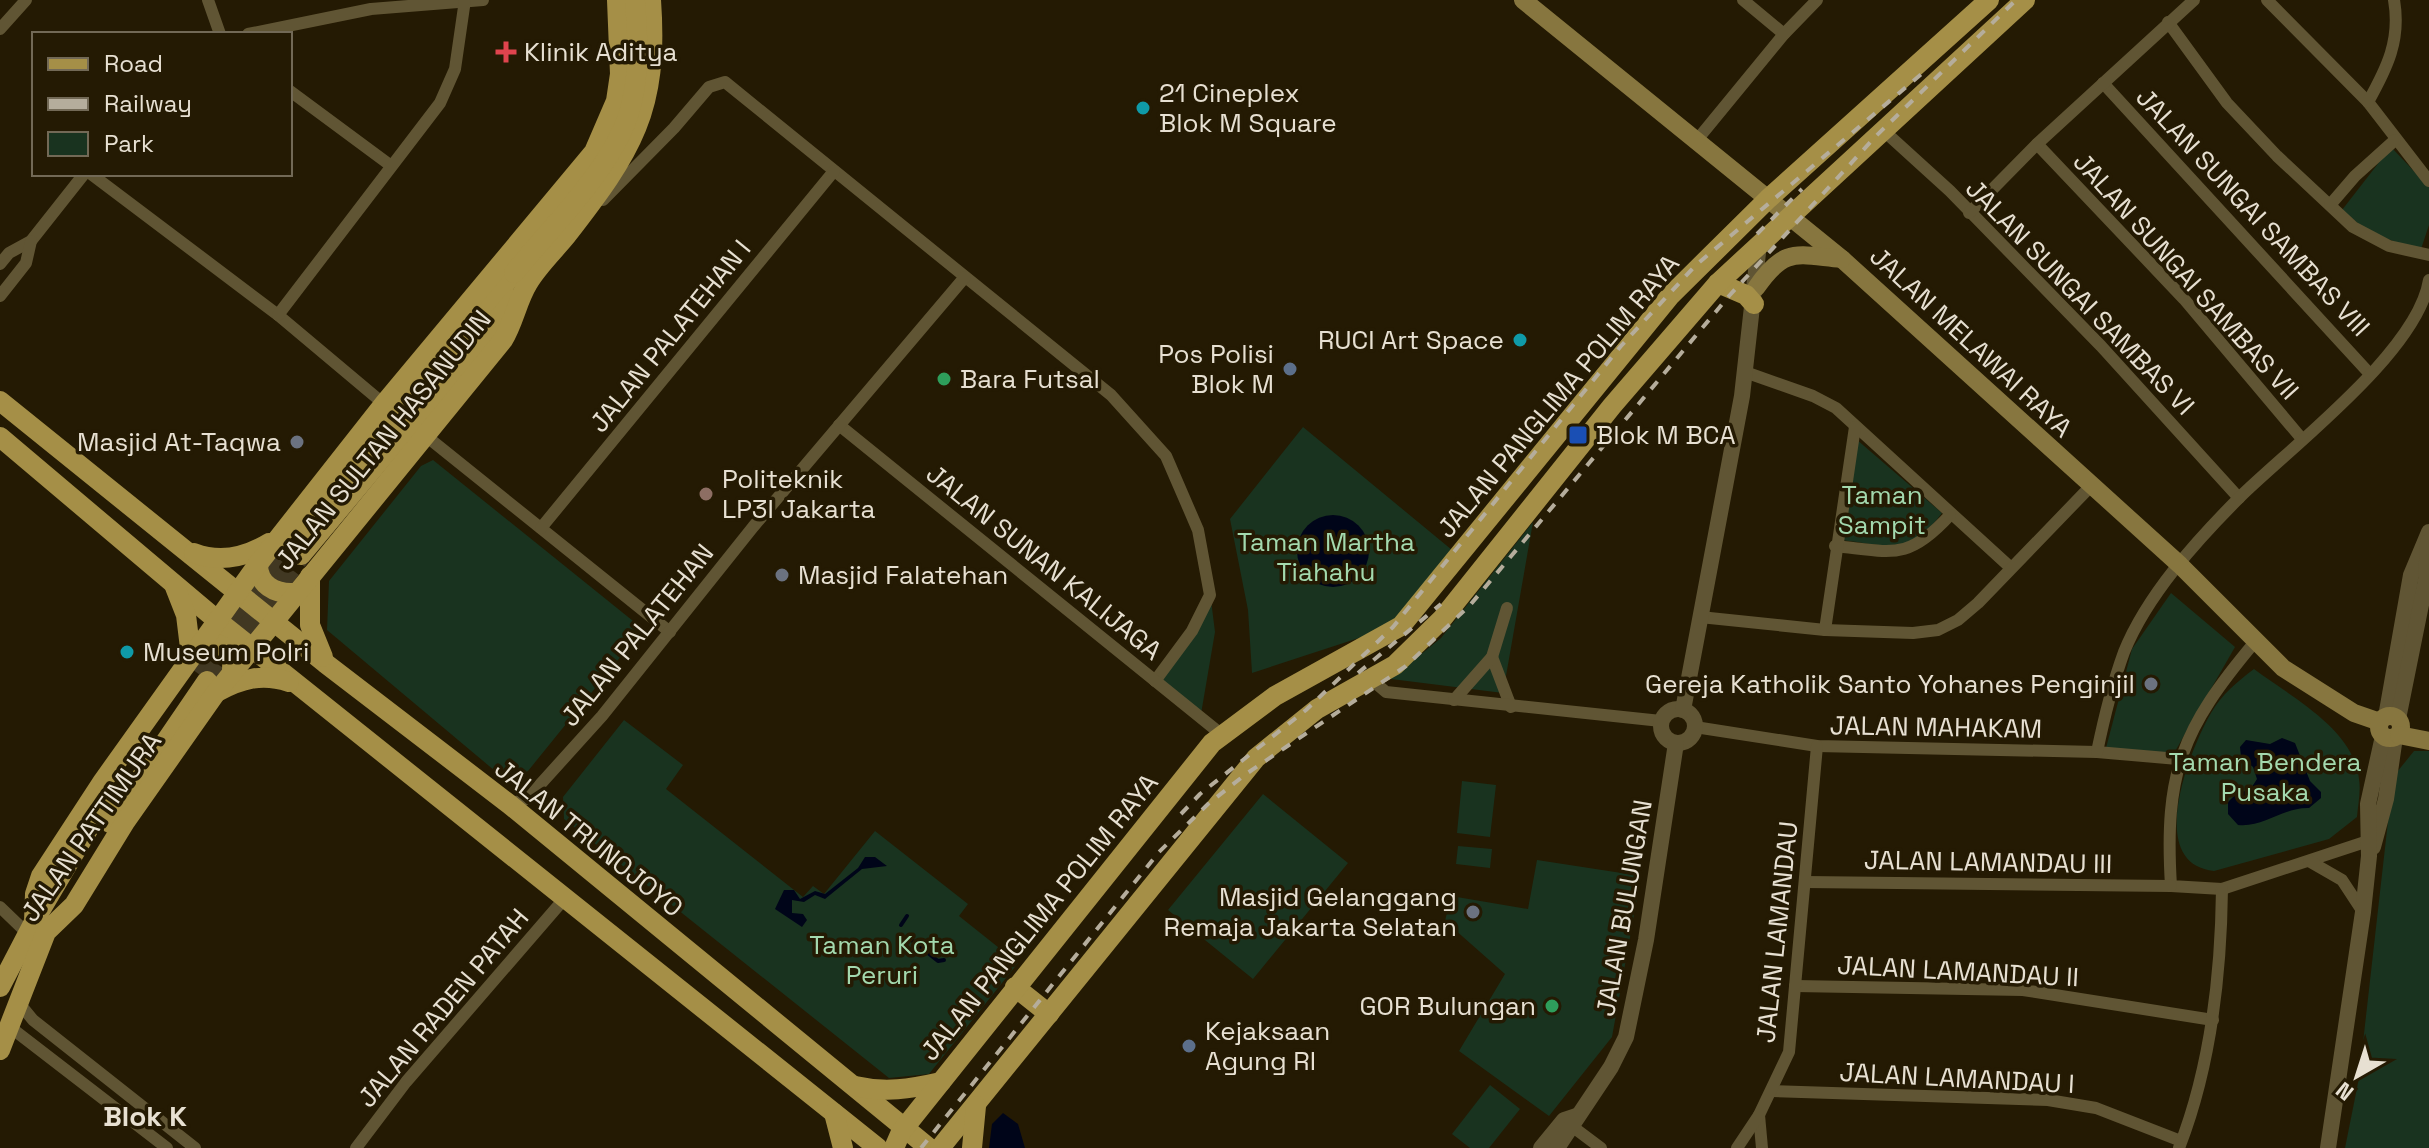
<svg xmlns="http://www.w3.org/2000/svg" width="2429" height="1148" font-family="'Space Grotesk',sans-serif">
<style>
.green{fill:#19331f}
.water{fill:#000519}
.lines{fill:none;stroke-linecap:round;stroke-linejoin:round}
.stream{stroke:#000519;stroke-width:4}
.primary-tunnel{stroke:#413822;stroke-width:20;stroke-dasharray:20 10;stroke-linecap:butt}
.minor{stroke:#605534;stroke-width:12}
.tertiary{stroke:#605534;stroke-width:16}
.secondary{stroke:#87763f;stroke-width:18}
.primary{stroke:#a58f47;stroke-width:20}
.rail{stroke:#b5ad9c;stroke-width:4;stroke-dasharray:10 10;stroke-linecap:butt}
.primary-bridge{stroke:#a58f47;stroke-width:20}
.health-dot{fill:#e0444e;stroke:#241a03;stroke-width:3}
.culture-dot{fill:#0f9aa8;stroke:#241a03;stroke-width:3}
.service-dot{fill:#5c6f8a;stroke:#241a03;stroke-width:3}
.leisure-dot{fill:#2e9e5b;stroke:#241a03;stroke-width:3}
.transit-dot{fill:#1a4fb4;stroke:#241a03;stroke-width:3}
.worship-dot{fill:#6b7280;stroke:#241a03;stroke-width:3}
.education-dot{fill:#8d6e63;stroke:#241a03;stroke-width:3}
.labels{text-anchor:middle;stroke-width:7;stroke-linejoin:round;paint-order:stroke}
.poi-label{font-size:26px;fill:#e7e0d2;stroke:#241a03;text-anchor:start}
.street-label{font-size:26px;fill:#e7e0d2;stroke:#241a03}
.park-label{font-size:26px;fill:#a3d9ae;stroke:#241a03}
.neighbourhood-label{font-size:28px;font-weight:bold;fill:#e7e0d2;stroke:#241a03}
</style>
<rect width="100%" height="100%" fill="#241a03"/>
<g class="green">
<polygon points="2391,147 2429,187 2429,225 2420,252 2366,230 2342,210"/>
<polygon points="1303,427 1452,550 1400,617 1368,635 1252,673 1248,610 1230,519"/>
<path d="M 1856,439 L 1942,513 C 1910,556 1889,546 1842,540 Z"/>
<polygon points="433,460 643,629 528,771 512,779 501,776 327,630 329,581 421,466"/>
<polygon points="1533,522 1503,693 1383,678 1414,660 1441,638"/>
<polygon points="2171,593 2235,647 2173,755 2106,748 2132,649"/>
<polygon points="1211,600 1215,632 1201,714 1156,674"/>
<path d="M 2254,669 C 2291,697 2354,729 2359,779 C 2361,791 2358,805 2357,817 L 2329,839 L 2214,871 C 2144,864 2190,749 2211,713 C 2221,695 2238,681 2254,669 Z"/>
<polygon points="624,720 683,765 666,789 803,897 813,886 824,894 875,831 968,904 959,916 1018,963 929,1074 889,1078 564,819 563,797"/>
<polygon points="2414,751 2429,751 2429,1148 2345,1148 2359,1078 2393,777"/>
<polygon points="1462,781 1496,785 1490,837 1457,833"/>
<polygon points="1263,794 1348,863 1253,979 1168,910"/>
<polygon points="1458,846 1492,849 1490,868 1456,864"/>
<polygon points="1537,860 1641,876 1612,1037 1549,1116 1459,1051 1505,974 1445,921 1451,896 1528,909"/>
<polygon points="1490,1085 1520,1109 1489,1148 1470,1148 1452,1134"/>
</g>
<g class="water">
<circle cx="1333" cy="551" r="36"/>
<path d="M 2282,738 L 2295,743 L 2310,781 L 2321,792 L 2321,798 L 2309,808 C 2284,807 2263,828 2238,825 L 2228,814 L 2228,802 L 2237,793 L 2250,790 L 2257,779 L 2253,767 L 2241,757 L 2240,747 L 2246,740 L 2270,744 Z"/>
<polygon points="865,857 875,857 887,866 862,869 825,899 815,895 804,902 792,900 792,913 803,914 807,920 802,927 775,909 784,890 794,890 800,899 815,891 825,894 858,868"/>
<polygon points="1003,1113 1018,1124 1025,1148 989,1148 992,1124"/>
</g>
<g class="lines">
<g class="stream">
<polyline points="901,925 907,916"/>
<polyline points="909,938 938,961 944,960"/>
</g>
<g class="primary-tunnel">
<polyline points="196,672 290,544"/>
<polyline points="207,681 301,555"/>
</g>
<g class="minor">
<polyline points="208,0 220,34"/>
<polyline points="1743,0 1784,34"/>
<polyline points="2267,0 2368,102 2429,181"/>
<polyline points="2168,22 2227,103 2277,156 2353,227 2389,246 2429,255"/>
<polyline points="0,29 26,0"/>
<polyline points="248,34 371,9 483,0"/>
<polyline points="2103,83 2369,373"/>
<polyline points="290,91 390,165"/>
<path d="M 2368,102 C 2387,68 2401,40 2394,0"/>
<polyline points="1884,131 1950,191 2101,346 2239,498"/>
<polyline points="1697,140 1784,34 1817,0"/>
<polyline points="2037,144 2184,299 2302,439"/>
<polyline points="91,174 278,315 384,404"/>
<polyline points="603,200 674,128 709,87 725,82 1111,395 1166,456 1198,530 1210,595 1192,631 1155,681"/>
<polyline points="2330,205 2355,176 2395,140"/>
<polyline points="1969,213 2037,144 2194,0"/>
<polyline points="0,264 9,253 31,241 84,174"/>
<polyline points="0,296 26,263 31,241"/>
<polyline points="278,315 440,103 455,69 465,0"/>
<polyline points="1745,372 1813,396 1836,408 2010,567"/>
<polyline points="839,425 1221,734"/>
<polyline points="426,436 670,632"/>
<polyline points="541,528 834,171"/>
<path d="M 1835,546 C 1893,552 1908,561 1950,515"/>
<polyline points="1700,617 1825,630 1913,633 1938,630 1958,620 1978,603 2090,487"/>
<polyline points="1825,630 1855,427"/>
<path d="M 2254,643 C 2182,729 2164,772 2171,886 L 2222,889 L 2368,841"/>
<polyline points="1492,657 1511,707"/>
<polyline points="1372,680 1386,692 1661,721"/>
<polyline points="1454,700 1492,657 1507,608"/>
<polyline points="1695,727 1817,746 2097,752 2178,759"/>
<path d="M 2097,752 C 2104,718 2112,685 2124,652 C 2147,595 2197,540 2240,497 C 2292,446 2418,351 2429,280"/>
<polyline points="509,804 527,799 602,716 753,527 965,277"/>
<polyline points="2309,861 2342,880 2363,912"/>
<polyline points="1805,882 2171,886"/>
<polyline points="0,907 27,933"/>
<polyline points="1795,986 2023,990 2213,1020"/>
<polyline points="19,1003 33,1020 195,1148"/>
<polyline points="10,1027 167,1148"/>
<polyline points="1772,1091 2048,1100 2096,1108 2181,1141"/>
<polyline points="1759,1115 1762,1148"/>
<polyline points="1565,1121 1601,1148"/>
<polyline points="356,1148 406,1082 565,898"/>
<polyline points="1737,1148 1759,1115 1789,1052 1817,746"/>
<path d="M 2179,1148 C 2211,1066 2221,976 2222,889"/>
</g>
<g class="tertiary">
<circle cx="1678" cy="726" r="17"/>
<polyline points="1683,710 1742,396 1759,244"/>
<polyline points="2386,717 2411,575 2429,532"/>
<polyline points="2398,719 2426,580 2428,542"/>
<polyline points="2373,847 2386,799 2395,737"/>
<polyline points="1541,1148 1564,1120 1576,1116"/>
<polyline points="1557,1148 1611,1067 1626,1037 1646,940 1676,743"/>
<polyline points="2328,1148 2363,912 2369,856 2368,804 2383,736"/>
</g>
<g class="secondary">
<polyline points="1523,0 1842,259 2180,565 2283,668 2354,713 2380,722"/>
<path d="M 1756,288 C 1785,246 1796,255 1842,259"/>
<circle cx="2390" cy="727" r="11"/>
<polyline points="2399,735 2429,741"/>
</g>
<g class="primary">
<polyline points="1718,283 1746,295 1754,304"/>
<polyline points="0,401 325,663 509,804 929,1148"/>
<polyline points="0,437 218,621 878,1148"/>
<polyline points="305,526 514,273"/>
<path d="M 194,553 C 220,563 246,557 269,543"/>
<polyline points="301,555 515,299"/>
<path d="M 258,564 C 258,585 275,594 294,593"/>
<polyline points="310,576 310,625 323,657"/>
<polyline points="175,587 186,615 191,656"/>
<path d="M 200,645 C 219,638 234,651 232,670"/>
<path d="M 217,692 C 241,679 262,673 289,682"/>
<polyline points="110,823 207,681"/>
<polyline points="36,918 109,794"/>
<polyline points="0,987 34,922 35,894 41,876 103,781 258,564 384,404 594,152 616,101 620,74 617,0"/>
<polyline points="1015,987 1049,1014"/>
<path d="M 0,1050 L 46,932 L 74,905 L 125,822 L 215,694 L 503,340 C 514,322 517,301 528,283 C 538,266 554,251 567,235 C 632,151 659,111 651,0"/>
<path d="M 855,1086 C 885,1093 910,1089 941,1082"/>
<polyline points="834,1113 843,1148"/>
<polyline points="894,1148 901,1132 1212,743 1275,696 1401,626 1670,296 1768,199 1989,0"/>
<polyline points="940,1148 1256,758 1317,709 1395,665 1442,619 1612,406 1718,283 2025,0"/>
<polyline points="972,1148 976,1106"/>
</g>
<g class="rail">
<polyline points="1757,234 1802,189"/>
<polyline points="1358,673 1441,604"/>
<polyline points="1181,814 1200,794 1306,710 1393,627 1621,346 1695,266 1925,71"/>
<polyline points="921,1148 1159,852 1208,804 1246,774 1406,666 1471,604 1729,296 1876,136 2016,0"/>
</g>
<path class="primary-bridge" d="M 514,273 C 551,227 611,170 629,113 C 640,77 638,39 635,2"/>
</g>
<path class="health-dot" d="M502 40h8v8h8v8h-8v8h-8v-8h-8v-8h8z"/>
<g class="culture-dot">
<circle cx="1143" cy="108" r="8"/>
<circle cx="1520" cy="340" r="8"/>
<circle cx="127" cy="652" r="8"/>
</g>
<g class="service-dot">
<circle cx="1290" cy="369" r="8"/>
<circle cx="1189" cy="1046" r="8"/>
</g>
<g class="leisure-dot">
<circle cx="944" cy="379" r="8"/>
<circle cx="1552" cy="1006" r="8"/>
</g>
<rect class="transit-dot" x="1568" y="425" width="20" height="20" rx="4"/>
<g class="worship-dot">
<circle cx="297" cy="442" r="8"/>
<circle cx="782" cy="575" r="8"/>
<circle cx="2151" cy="684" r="8"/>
<circle cx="1473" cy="912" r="8"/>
</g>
<circle class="education-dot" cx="706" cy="494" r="8"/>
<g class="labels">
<g class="poi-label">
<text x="524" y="61">Klinik Aditya</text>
<text x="1159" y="102">21 Cineplex<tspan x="1159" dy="30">Blok M Square</tspan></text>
<text x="1504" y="349" text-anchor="end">RUCI Art Space</text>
<text x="1274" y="363" text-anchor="end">Pos Polisi<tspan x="1274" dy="30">Blok M</tspan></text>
<text x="960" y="388">Bara Futsal</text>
<text x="1596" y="444">Blok M BCA</text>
<text x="281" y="451" text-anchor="end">Masjid At-Taqwa</text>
<text x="722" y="488">Politeknik<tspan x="722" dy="30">LP3I Jakarta</tspan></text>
<text x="798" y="584">Masjid Falatehan</text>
<text x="143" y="661">Museum Polri</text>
<text x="2135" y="693" text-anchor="end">Gereja Katholik Santo Yohanes Penginjil</text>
<text x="1457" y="906" text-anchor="end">Masjid Gelanggang<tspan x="1457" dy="30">Remaja Jakarta Selatan</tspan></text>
<text x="1536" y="1015" text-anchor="end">GOR Bulungan</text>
<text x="1205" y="1040">Kejaksaan<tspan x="1205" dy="30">Agung RI</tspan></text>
</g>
<g class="street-label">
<text transform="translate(2253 212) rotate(47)" y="9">JALAN SUNGAI SAMBAS VIII</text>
<text transform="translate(2186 276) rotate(48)" y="9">JALAN SUNGAI SAMBAS VII</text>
<text transform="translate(2080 297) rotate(46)" y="9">JALAN SUNGAI SAMBAS VI</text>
<text transform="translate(670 336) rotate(-51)" y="9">JALAN PALATEHAN I</text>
<text transform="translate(1971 342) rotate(43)" y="9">JALAN MELAWAI RAYA</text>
<text transform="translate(1558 396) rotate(-50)" y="9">JALAN PANGLIMA POLIM RAYA</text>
<text transform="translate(383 440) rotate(-51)" y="9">JALAN SULTAN HASANUDIN</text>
<text transform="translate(1044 562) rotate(39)" y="9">JALAN SUNAN KALIJAGA</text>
<text transform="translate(637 635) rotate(-51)" y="9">JALAN PALATEHAN</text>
<text transform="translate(1936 727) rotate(1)" y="9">JALAN MAHAKAM</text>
<text transform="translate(91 827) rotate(-55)" y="9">JALAN PATTIMURA</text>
<text transform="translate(589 838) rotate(39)" y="9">JALAN TRUNOJOYO</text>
<text transform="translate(1988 862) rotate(1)" y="9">JALAN LAMANDAU III</text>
<text transform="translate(1624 908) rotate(-80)" y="9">JALAN BULUNGAN</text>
<text transform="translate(1039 917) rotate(-51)" y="9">JALAN PANGLIMA POLIM RAYA</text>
<text transform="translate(1777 932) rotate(-84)" y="9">JALAN LAMANDAU</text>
<text transform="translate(1958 971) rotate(3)" y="9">JALAN LAMANDAU II</text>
<text transform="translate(443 1008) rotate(-50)" y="9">JALAN RADEN PATAH</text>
<text transform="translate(1957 1078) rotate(3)" y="9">JALAN LAMANDAU I</text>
</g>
<g class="park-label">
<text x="1882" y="504">Taman<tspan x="1882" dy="30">Sampit</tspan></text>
<text x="1326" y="551">Taman Martha<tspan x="1326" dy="30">Tiahahu</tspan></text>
<text x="2265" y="771">Taman Bendera<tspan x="2265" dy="30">Pusaka</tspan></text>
<text x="882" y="954">Taman Kota<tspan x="882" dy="30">Peruri</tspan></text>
</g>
<g class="neighbourhood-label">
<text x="145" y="1126">Blok K</text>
</g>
</g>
<rect x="32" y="32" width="260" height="144" fill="#241a03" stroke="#726956" stroke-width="2"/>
<rect x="48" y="58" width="40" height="12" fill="#a58f47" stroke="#726956" stroke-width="2"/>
<text x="104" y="72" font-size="24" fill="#e7e0d2">Road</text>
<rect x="48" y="98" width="40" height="12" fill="#b5ad9c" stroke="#726956" stroke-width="2"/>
<text x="104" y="112" font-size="24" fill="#e7e0d2">Railway</text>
<rect x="48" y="132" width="40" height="24" fill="#19331f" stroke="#726956" stroke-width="2"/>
<text x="104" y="152" font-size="24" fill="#e7e0d2">Park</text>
<g transform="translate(2357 1076) rotate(219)" stroke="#241a03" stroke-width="6" paint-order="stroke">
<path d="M0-6L14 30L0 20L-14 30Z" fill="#e7e0d2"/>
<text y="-12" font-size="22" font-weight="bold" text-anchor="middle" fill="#e7e0d2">N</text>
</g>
</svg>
